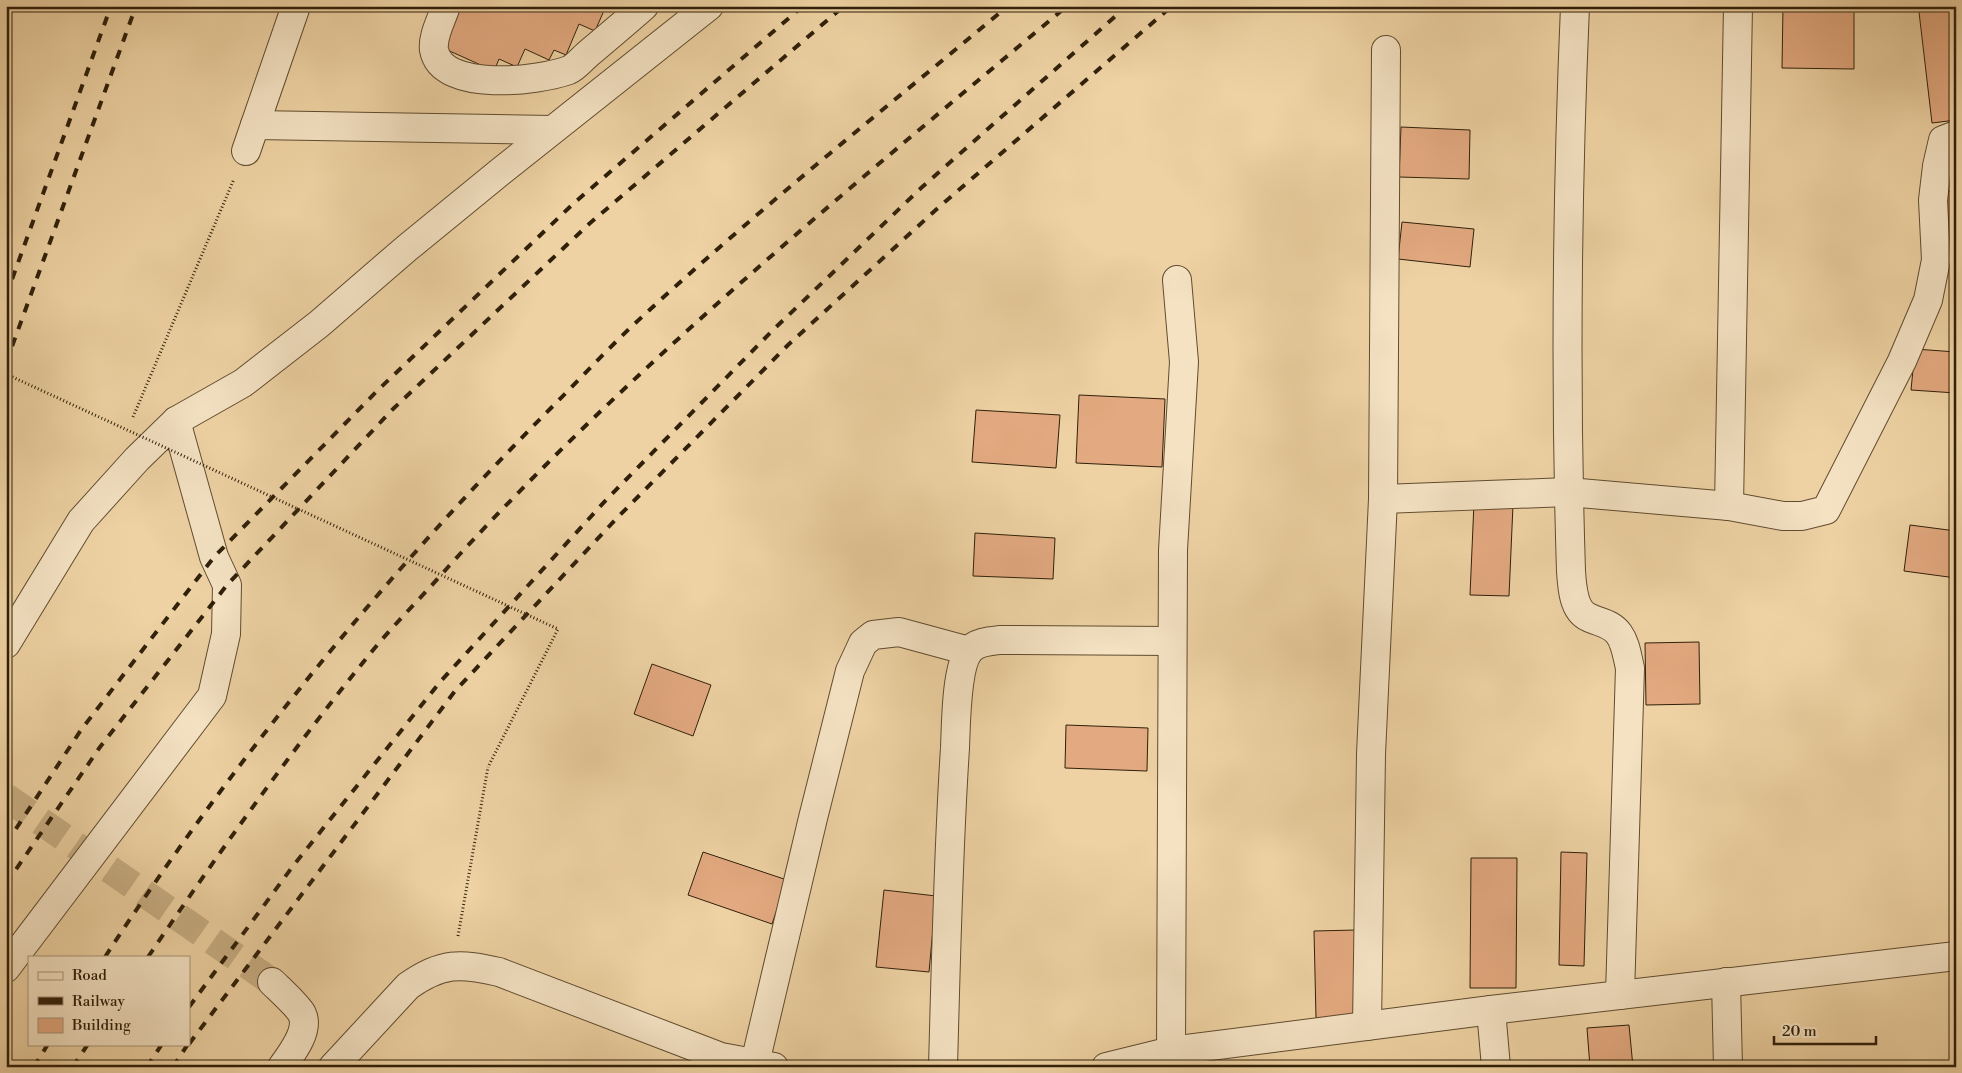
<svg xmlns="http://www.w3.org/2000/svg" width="1962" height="1073" font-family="'Libre Bodoni',serif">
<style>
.building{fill:#e3a980;stroke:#30200a}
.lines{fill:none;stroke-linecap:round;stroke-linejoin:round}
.minor-tunnel{stroke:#c8ae84;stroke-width:28;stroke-dasharray:28 14;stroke-linecap:butt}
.minor-casing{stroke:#604c30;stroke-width:30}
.path{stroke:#30200a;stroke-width:3;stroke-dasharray:1 2.5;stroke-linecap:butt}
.minor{stroke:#f4e2c3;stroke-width:28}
.rail{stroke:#30200a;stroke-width:4;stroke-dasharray:9 9;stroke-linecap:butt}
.path-bridge{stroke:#30200a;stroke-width:3;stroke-dasharray:1 2.5;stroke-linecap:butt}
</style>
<rect width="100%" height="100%" fill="#eed2a3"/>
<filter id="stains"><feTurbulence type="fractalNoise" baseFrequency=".004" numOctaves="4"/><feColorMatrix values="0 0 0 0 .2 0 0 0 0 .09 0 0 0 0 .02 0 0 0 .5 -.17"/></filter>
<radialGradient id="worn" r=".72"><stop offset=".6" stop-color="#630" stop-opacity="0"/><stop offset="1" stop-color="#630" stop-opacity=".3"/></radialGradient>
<g class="building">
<polygon points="461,6 606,6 595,31 579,24 566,55 554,50 549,60 525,49 517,67 499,59 494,71 443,48"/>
<polygon points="1783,6 1854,6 1854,69 1782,68"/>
<polygon points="1956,7 1956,120 1932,123 1919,12"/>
<polygon points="1401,127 1470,130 1469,179 1399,177"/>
<polygon points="1956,191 1956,244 1944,244 1944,192"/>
<polygon points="1402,222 1474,229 1470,267 1398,259"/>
<polygon points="1915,349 1956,352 1956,393 1911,390"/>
<polygon points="1079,395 1165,399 1162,467 1076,463"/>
<polygon points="976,410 1060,415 1056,468 972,462"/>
<polygon points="1474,503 1513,505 1509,596 1470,595"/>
<polygon points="1910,525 1956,531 1956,578 1904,571"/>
<polygon points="975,533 1055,538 1053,579 973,576"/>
<polygon points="1699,642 1700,704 1646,705 1645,643"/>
<polygon points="652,664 711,685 693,736 634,714"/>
<polygon points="1066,725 1148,728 1147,771 1065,768"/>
<polygon points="703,852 787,880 772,924 688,895"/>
<polygon points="1561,852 1587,853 1584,966 1559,965"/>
<polygon points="1471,858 1517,858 1516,988 1470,988"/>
<polygon points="884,890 936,896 929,972 876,967"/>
<polygon points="1356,930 1358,1017 1316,1018 1314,931"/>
<polygon points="1629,1025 1633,1067 1590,1067 1587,1028"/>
</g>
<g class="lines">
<polyline class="minor-tunnel" points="6,797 272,982"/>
<defs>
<g id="minor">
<path d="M 446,6 C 442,19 432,36 434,50 C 442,93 539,81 569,70 C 576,67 583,58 589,53 C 608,37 626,22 644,6"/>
<path d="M 1575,6 C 1567,194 1565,383 1571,571 C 1572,586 1573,610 1588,617 C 1600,623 1611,623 1619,634 C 1626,644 1627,656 1630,668 L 1620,995"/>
<polyline points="255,125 552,130"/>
<polyline points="246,151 296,6"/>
<polyline points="1383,499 1568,492 1729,506 1783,516 1802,516 1826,510 1902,361 1928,300 1936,260 1933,200 1937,166 1943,140 1956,135"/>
<polyline points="1729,506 1738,6"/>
<polyline points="6,644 81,521 137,459 176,421 243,383 319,324 407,248 500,172 709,6"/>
<polyline points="6,968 212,696 226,634 227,585 214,557 176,421"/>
<path d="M 272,982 C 279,989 298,1006 302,1014 C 310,1031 291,1054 282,1067"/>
<polyline points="1726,982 1728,1067"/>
<polyline points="1491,1010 1496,1067"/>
<polyline points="1367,1026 1371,754 1383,499 1386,50"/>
<polyline points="755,1063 813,818 850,671 863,643 873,635 899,632 969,651"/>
<path d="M 333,1067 L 408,986 C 442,962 460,963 499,972 L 721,1057 L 774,1067"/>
<path d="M 943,1067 C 946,960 948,854 955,748 C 956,725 956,668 969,651 C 976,642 990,641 1000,640 L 1172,641"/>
<polyline points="1106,1067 1171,1051 1491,1010 1956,956"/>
<polyline points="1173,1067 1171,1051 1173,550 1184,362 1177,280"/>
</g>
</defs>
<use href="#minor" class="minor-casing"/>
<g class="path">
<polyline points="133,417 234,179"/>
<polyline points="458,936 488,767"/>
</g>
<use href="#minor" class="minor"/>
<g class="rail">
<polyline points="6,296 111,6"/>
<polyline points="6,363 136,6"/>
<polyline points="6,844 81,730 214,557 378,390 574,203 803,6"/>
<polyline points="6,884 100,747 227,585 393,409 589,224 844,6"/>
<path d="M 105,957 C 234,759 385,575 551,408 C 577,382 603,354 630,328 C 751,215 881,112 1008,6"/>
<path d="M 148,957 C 218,854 290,752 369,655 C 394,624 423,596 449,566 C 637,360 854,185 1067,6"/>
<polyline points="189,1007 293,866 440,682 606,500 773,330 921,188 1127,6"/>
<polyline points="189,1044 455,691 617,518 788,345 939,207 1172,6"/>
<polyline points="34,1067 48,1044"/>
<polyline points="73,1067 88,1044"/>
<polyline points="147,1067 162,1044"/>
<polyline points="173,1067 188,1044"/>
</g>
<polyline class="path-bridge" points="6,374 558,629 488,767"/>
</g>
<rect width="1962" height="1073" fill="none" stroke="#eed2a3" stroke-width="25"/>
<rect x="8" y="8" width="1947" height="1058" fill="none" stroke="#30200a" stroke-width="2.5"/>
<rect x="12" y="12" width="1937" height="1048" fill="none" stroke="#30200a"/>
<rect x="28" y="956" width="162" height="90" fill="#f4e2c3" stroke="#a69479"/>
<rect x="38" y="972" width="25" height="8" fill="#f4e2c3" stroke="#a69479"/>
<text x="72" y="980" font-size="15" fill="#30200a">Road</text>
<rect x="38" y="997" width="25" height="8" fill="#30200a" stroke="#a69479"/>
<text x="72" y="1006" font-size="15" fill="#30200a">Railway</text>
<rect x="38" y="1018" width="25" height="15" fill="#e3a980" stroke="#a69479"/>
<text x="72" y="1030" font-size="15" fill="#30200a">Building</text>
<path d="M1774 1036v8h102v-8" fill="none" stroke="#30200a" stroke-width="2.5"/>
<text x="1782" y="1036" font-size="15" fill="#30200a" stroke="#f4e2c3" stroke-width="4" paint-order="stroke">20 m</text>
<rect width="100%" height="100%" filter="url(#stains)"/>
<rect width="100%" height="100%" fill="url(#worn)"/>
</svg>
